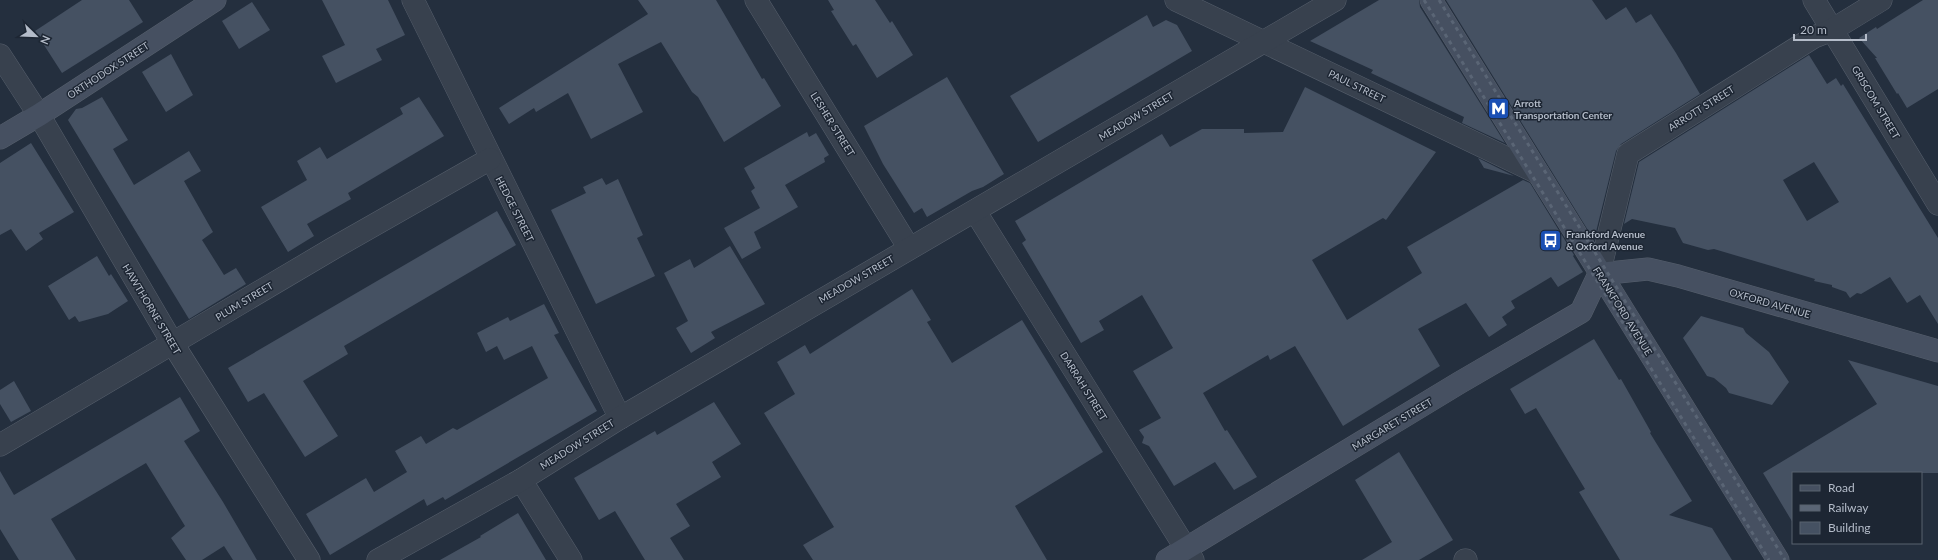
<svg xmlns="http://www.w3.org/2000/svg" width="1938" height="560" font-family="Lato,sans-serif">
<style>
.building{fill:#455162;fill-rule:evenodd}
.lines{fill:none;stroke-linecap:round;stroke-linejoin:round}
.street-casing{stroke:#565f6c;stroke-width:23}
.secondary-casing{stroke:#565f6c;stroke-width:23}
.street{stroke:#38414e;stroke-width:22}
.secondary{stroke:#465061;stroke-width:22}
.rail{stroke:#5a6575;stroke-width:3;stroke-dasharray:4 4;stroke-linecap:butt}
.labels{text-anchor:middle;stroke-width:3;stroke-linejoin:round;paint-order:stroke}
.street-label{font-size:10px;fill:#b4bcc9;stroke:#1d2633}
.poi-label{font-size:10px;font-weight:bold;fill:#b4bcc9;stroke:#1d2633;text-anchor:start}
</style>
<rect width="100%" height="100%" fill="#242f3e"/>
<g class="building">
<polygon points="82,0 129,0 143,22 62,73 35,31"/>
<polygon points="322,0 388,0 405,35 376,49 382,60 336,83 322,56 345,45"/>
<polygon points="638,0 716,0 762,79 764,78 781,106 724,142 698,97 692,92 661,42 618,64 643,112 591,139 568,93 536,112 534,108 509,124 499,108 648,14"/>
<polygon points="828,0 875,0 890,23 892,21 913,55 877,78 856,44 853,46 831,11 834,10"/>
<polygon points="1379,0 1419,0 1420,7 1505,143 1462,123 1464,117 1371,73 1373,70 1310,41"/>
<polygon points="1446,0 1592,0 1606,20 1626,7 1636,23 1651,14 1676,53 1700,94 1621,144 1616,151 1594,240"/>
<polygon points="1923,0 1938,0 1938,89 1907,108 1898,93 1897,94 1875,58 1877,58 1859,38 1876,27 1877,29"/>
<polygon points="252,2 270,30 239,49 222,21"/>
<polygon points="1147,15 1153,27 1166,20 1177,25 1192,51 1038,142 1010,96"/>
<polygon points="171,54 193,95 166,112 142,72"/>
<path d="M 1809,55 L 1827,84 L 1836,78 L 1841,86 L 1843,84 L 1938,238 L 1938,324 L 1920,295 L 1907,303 L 1890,277 L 1861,294 L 1857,293 L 1850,298 L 1846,292 L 1832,287 L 1832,285 L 1814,281 L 1815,279 L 1714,249 L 1708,250 L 1683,243 L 1675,228 L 1632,219 L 1624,224 L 1639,162 ZM 1814,162 L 1839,202 L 1807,221 L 1783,180 Z"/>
<polygon points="947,77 1004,174 983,187 972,191 927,217 922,208 914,213 883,164 864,126"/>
<polygon points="1305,87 1436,152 1386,220 1383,218 1312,260 1347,320 1422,273 1407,247 1523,180 1530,183 1574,255 1573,256 1583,272 1558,287 1551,277 1511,301 1515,308 1502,317 1507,325 1489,337 1466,303 1418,329 1440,366 1343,426 1295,346 1270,360 1268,355 1203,393 1225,431 1227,430 1257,477 1234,490 1215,462 1174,486 1149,446 1142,443 1144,437 1139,430 1161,418 1133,371 1173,348 1142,295 1099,321 1104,330 1081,343 1022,243 1026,240 1015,221 1162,134 1170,147 1202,129 1244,129 1244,133 1283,132"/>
<polygon points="102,97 128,140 113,149 134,185 189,151 201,171 184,181 213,232 202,240 224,275 236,268 246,284 189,319 68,120 76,109 82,108"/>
<polygon points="419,97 444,136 348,193 351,199 307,224 314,236 288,252 261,207 307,180 297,161 320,147 327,159 403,114 400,108"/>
<polygon points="807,132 809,137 816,133 829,155 824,158 825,162 785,185 798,207 754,232 761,248 742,259 724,228 760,208 751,191 755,188 744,168"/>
<polygon points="31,143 74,212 39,233 43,239 26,251 11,229 0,235 0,163"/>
<polygon points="1478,158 1514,176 1484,168"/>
<polygon points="602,178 606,185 618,179 643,235 637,238 655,276 596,304 551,210 586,193 583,187"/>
<polygon points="497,211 516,245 344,346 348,354 303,381 338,436 305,457 264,393 248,402 228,368"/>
<polygon points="730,246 765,304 711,332 715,338 691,353 676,328 688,321 664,273 690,259 694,268"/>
<polygon points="97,256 109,276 111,274 128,301 108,314 79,322 75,316 69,320 48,286"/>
<polygon points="912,289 931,320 927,322 952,363 1022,320 1103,452 1015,506 1047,560 813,560 803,545 834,527 764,413 795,394 777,362 805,345 810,354"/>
<polygon points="544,304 559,333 554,335 597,411 445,500 443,497 427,506 424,499 330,555 306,514 366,478 374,492 407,472 395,451 421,436 426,444 453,428 457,430 548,378 532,346 504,360 497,346 486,352 477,333 508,317 510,321"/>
<polygon points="1701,316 1743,328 1746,333 1769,352 1789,382 1772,405 1729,393 1726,388 1714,378 1707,376 1683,338"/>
<polygon points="1594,339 1619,380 1621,379 1651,432 1650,433 1692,501 1669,515 1712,528 1732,560 1620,560 1579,492 1585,489 1536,408 1525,414 1510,389"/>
<polygon points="1848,360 1938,386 1938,473 1793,473 1793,523 1763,473 1877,404"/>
<polygon points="14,381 31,411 11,422 0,404 0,390"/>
<polygon points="180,397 200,431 184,441 223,502 257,560 233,560 224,546 202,560 186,560 171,538 185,526 146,463 51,519 76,560 19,560 0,529 0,471 14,495"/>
<polygon points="714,402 741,444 712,462 721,477 676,504 690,526 670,538 684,560 645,560 615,511 599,520 574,478 655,431 657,435"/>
<polygon points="1399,452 1453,540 1419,560 1362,560 1392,542 1355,480"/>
<polygon points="518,513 546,560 440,560 481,537 480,536"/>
</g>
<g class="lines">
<defs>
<g id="street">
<polyline points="413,0 620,418"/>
<polyline points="756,0 909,248"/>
<polyline points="1176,0 1538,173"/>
<polyline points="1814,0 1938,204"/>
<polyline points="0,55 39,115 173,344 309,560"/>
<polyline points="975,211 1193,560"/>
<polyline points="1599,274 1628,154 1814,37 1832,30 1881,0"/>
<polyline points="0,445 332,249 490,159"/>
<polyline points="521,480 571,560"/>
<polyline points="378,560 521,480 620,418 1335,0"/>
<polyline points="1465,560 1466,560"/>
</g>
<g id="secondary">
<polyline points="1431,0 1778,560"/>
<polyline points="0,138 39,115 215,0"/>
<polyline points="1599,274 1648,269 1678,276 1938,351"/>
<polyline points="1167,560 1459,383 1581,312 1599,274"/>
</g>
</defs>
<use href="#street" class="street-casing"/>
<use href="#secondary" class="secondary-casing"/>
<use href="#street" class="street"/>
<use href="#secondary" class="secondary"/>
<g class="rail">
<polyline points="1424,0 1769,560"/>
<polyline points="1439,0 1785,560"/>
</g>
</g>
<defs>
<symbol id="metro-square" viewBox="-11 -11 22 22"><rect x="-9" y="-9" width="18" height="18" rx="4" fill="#1a4fb4" stroke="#1d2633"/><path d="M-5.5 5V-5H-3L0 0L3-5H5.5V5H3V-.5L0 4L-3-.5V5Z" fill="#fff"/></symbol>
<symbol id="bus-square" viewBox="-11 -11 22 22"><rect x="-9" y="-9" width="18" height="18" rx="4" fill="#1a4fb4" stroke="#1d2633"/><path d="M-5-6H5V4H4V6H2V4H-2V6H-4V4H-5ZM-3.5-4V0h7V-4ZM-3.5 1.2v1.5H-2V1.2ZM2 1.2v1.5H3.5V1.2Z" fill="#fff"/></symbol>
</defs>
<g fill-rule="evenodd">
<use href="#metro-square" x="1486" y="96" width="25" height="25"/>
<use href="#bus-square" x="1538" y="228" width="25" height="25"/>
</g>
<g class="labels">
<g class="street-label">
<text transform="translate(108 70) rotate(-33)" y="4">ORTHODOX STREET</text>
<text transform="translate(1357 86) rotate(26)" y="4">PAUL STREET</text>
<text transform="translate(1876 102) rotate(59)" y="4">GRISCOM STREET</text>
<text transform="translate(1701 108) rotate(-32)" y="4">ARROTT STREET</text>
<text transform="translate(1136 116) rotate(-31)" y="4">MEADOW STREET</text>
<text transform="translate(833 124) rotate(58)" y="4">LESHER STREET</text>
<text transform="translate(515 209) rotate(63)" y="4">HEDGE STREET</text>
<text transform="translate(856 279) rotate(-30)" y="4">MEADOW STREET</text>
<text transform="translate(244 301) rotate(-31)" y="4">PLUM STREET</text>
<text transform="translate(1770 303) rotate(16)" y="4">OXFORD AVENUE</text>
<text transform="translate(152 309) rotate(59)" y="4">HAWTHORNE STREET</text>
<text transform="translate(1623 311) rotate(58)" y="4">FRANKFORD AVENUE</text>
<text transform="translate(1084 386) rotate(58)" y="4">DARRAH STREET</text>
<text transform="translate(1392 424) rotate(-31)" y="4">MARGARET STREET</text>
<text transform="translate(577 444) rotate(-32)" y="4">MEADOW STREET</text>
</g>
<g class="poi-label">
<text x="1514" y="107">Arrott<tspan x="1514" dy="12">Transportation Center</tspan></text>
<text x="1566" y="238">Frankford Avenue<tspan x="1566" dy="12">&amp; Oxford Avenue</tspan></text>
</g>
</g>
<rect x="1792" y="472" width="130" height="72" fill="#1d2633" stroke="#59626f"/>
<rect x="1800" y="485" width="20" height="6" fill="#465061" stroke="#59626f"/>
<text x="1828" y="492" font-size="12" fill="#b4bcc9">Road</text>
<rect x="1800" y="505" width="20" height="6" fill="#5a6575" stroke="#59626f"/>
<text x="1828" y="512" font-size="12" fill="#b4bcc9">Railway</text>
<rect x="1800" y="522" width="20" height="12" fill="#455162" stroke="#59626f"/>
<text x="1828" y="532" font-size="12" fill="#b4bcc9">Building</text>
<g transform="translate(36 36) rotate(113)" stroke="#1d2633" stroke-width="3" paint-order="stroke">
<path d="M0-3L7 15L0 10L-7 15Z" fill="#b4bcc9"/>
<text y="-6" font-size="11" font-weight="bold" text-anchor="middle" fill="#b4bcc9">N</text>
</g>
<path d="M1794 34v6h72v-6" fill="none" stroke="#b4bcc9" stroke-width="2"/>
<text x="1800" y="34" font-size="12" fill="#b4bcc9" stroke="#1d2633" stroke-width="3" paint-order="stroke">20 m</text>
</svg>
